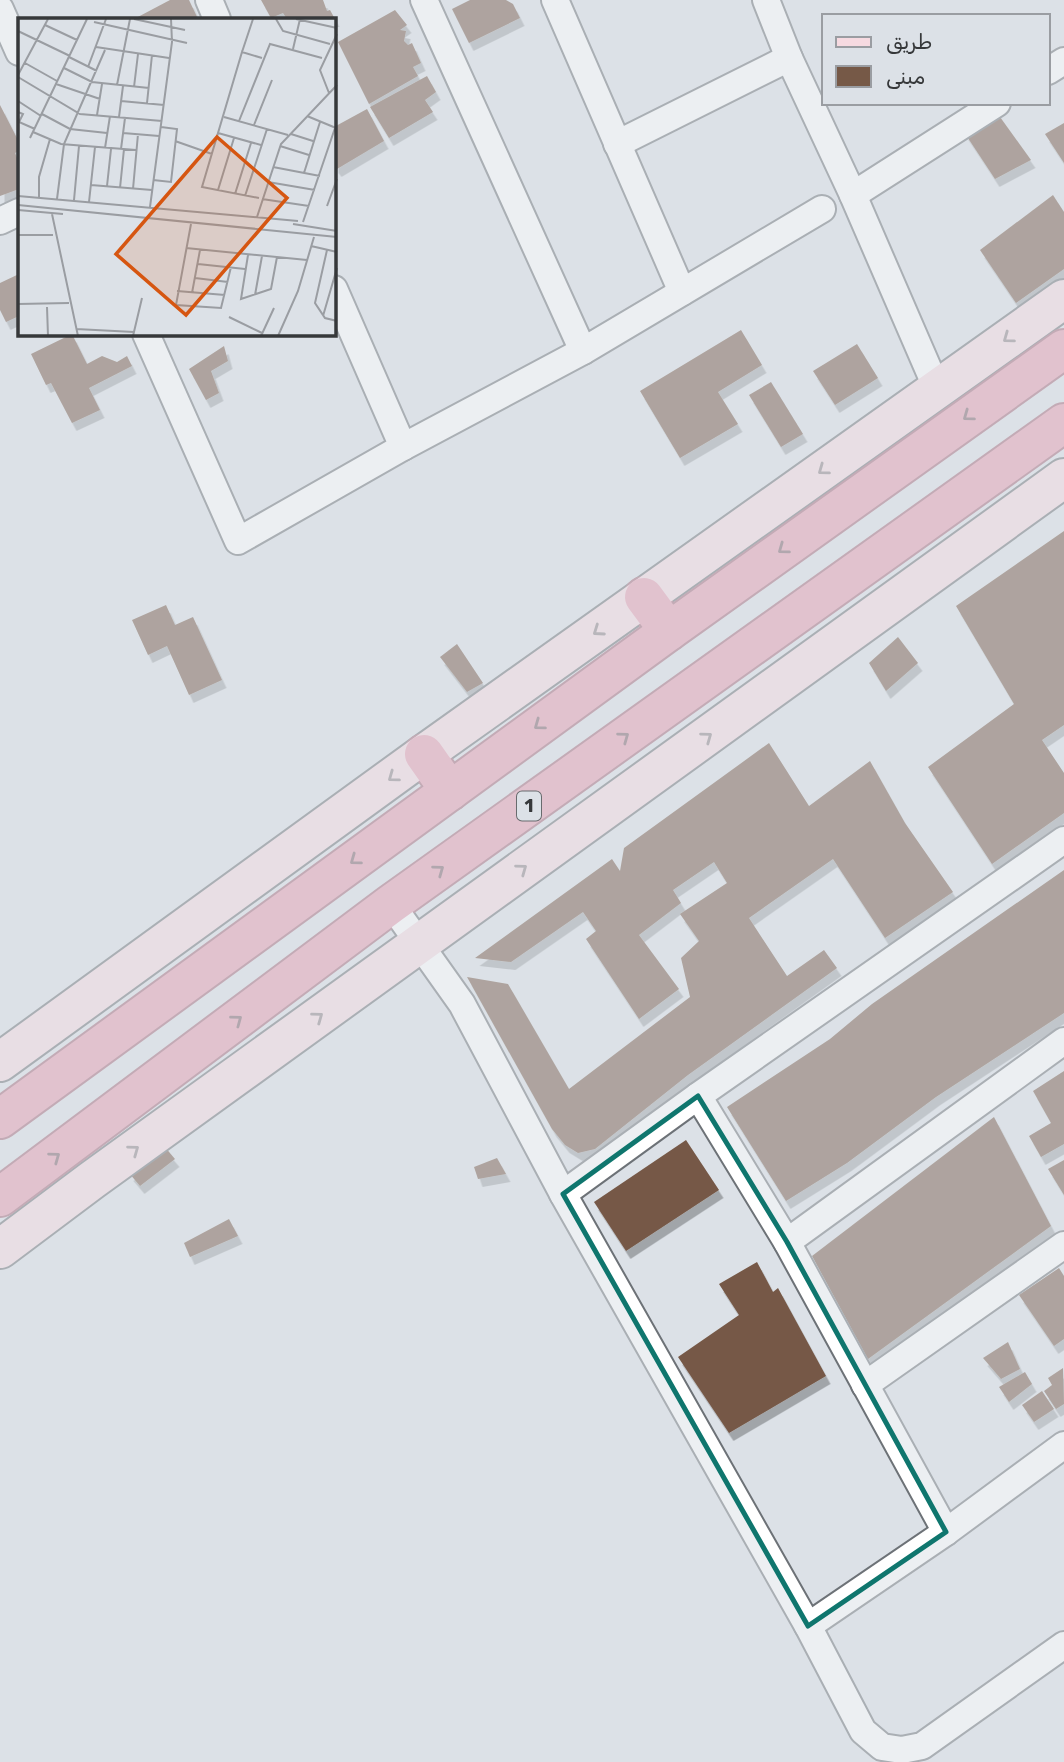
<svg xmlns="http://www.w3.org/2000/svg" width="1064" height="1762" font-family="Rubik,'Noto Naskh Arabic',sans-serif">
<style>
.building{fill:#765947;filter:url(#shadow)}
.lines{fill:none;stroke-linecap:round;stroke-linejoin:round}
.minor-casing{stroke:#6d7277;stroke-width:30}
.secondary-casing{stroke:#6d7277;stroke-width:42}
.trunk-casing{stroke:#a5697a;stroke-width:42}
.minor{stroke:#fff;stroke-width:26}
.secondary{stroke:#f6dae1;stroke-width:38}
.trunk{stroke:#e79cb0;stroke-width:38}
.oneway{stroke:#8c8185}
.oneway2{stroke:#7d6069}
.marked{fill:none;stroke:#0f766e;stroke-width:5;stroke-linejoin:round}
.labels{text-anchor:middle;stroke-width:7;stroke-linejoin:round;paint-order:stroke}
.shield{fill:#dce1e7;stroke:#686b6e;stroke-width:2}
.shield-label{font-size:18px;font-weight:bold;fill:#36383a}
.inset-road{fill:none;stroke:#9a9da2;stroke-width:2}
.view{fill:#d65611;fill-opacity:0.15;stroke:#d65611;stroke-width:3.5}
.inset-edge{fill:none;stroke:#36383a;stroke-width:3.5}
</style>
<defs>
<filter id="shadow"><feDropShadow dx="4.5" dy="8" stdDeviation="0" flood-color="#0004"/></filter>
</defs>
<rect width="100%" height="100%" fill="#dce1e7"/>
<g class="building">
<polygon points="170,0 189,0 198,19 134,19"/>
<polygon points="261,0 323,0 327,11 330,10 335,19 287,19 283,13 271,18"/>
<polygon points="470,0 506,0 513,4 520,18 469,43 452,9"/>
<polygon points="395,10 407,25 400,30 406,31 404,41 408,45 412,43 421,63 413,67 418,76 369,104 338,42"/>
<polygon points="427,76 436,92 425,100 433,112 389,138 370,107"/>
<polygon points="0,105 19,142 19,151 15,153 19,162 19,189 0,196"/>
<polygon points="367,109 384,141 337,169 334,165 334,127"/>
<polygon points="995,110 1031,160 995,179 964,132"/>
<polygon points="1064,123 1064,163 1045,134"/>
<polygon points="1053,195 1064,212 1064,269 1016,303 980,250"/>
<polygon points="19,274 19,316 6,322 0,310 0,283"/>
<polygon points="741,330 762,365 718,392 738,424 680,458 640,391"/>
<polygon points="72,334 87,364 102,356 117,362 127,356 132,366 89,388 100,410 72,423 51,383 46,385 31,354"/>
<polygon points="857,344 878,378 835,405 813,371"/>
<polygon points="224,346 228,361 211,371 219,393 206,400 189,369"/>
<polygon points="771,382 803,434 781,447 749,395"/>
<polygon points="1064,531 1064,725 1042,740 1064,773 1064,813 992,864 928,767 1014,704 956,606"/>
<polygon points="166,605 175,625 193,617 222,680 189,695 167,646 148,655 132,620"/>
<polygon points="898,637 918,663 886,691 869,663"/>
<polygon points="457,644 483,683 467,692 440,657"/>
<polygon points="769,743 809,806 870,761 905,823 953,892 885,938 833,859 749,918 787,976 824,950 837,968 688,1075 595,1149 578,1153 565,1145 552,1129 467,977 508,984 569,1089 690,997 681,958 699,941 680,914 727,883 714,862 673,890 681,903 639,935 679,989 639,1019 586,939 596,931 583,912 511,962 475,958 612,859 620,871 624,848"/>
<polygon points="1064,870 1064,1013 936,1097 847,1163 786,1201 727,1107 830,1039 872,1004"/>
<polygon points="1064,1071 1064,1144 1041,1157 1029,1136 1051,1123 1033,1091"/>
<polygon points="994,1117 1051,1226 868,1359 812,1256"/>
<polygon points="686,1140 719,1190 626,1251 594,1202"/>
<polygon points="164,1146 175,1159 140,1186 129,1173"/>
<polygon points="497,1158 506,1174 478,1179 474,1167"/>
<polygon points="1064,1160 1064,1195 1048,1169"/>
<polygon points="229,1219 238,1236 190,1257 184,1243"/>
<polygon points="757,1262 773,1292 778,1288 826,1376 729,1433 678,1357 739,1315 719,1284"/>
<polygon points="1059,1268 1064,1276 1064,1339 1054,1346 1019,1295"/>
<polygon points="1008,1342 1020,1369 1001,1379 983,1358"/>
<polygon points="1063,1368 1064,1404 1056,1409 1044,1391 1052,1385 1048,1378"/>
<polygon points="1025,1372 1032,1384 1009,1402 999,1387"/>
<polygon points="1042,1391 1054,1409 1034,1422 1022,1405"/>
</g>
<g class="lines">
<defs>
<g id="minor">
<polyline points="209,0 217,19"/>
<polyline points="424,0 583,351"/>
<polyline points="555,0 682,292"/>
<polyline points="766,0 789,58 853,195 937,389"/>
<polyline points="0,9 19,52"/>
<polyline points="1048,71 1064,61"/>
<polyline points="617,144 789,58"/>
<polyline points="853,195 997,103"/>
<polyline points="0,221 19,212"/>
<polyline points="334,289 403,447"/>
<polyline points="146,334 238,541 403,447 583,351 822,209"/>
<polyline points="391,904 462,1004 563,1194 808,1626 863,1731 882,1747 902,1750 922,1746 1064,1645"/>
<polyline points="698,1096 787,1242 946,1532"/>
<polyline points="563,1194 698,1096 1064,840"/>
<polyline points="787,1242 1064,1041"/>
<polyline points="865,1385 1064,1245"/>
<polyline points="808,1626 946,1532 1064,1445"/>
</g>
<g id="secondary">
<polyline points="0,1062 424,754 1064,299"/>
<polyline points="0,1249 92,1180 1064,478"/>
</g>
<g id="trunk">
<polyline points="644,597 669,631"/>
<polyline points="424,754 450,791"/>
<polyline points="0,1119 669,631 1064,349"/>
<polyline points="0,1197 391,904 1064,423"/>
</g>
</defs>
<use href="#minor" class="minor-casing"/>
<use href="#secondary" class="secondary-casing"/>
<use href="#trunk" class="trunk-casing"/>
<use href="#minor" class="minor"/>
<use href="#secondary" class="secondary"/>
<use href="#trunk" class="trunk"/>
</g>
<defs><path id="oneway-chevron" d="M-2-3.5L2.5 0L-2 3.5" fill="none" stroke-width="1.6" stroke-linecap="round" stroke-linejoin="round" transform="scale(1.75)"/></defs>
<g class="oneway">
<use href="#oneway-chevron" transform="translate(1008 338) rotate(144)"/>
<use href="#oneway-chevron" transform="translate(823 470) rotate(144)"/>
<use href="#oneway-chevron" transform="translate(598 631) rotate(145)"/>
<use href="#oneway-chevron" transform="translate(707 737) rotate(-36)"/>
<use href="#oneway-chevron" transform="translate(393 777) rotate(144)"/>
<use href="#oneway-chevron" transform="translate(522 869) rotate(-36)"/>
<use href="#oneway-chevron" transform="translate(318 1017) rotate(-36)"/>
<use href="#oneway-chevron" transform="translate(134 1150) rotate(-36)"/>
</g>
<g class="oneway2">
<use href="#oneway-chevron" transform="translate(968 416) rotate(144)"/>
<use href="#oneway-chevron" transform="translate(783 549) rotate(144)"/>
<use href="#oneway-chevron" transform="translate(539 725) rotate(144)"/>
<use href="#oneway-chevron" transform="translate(624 737) rotate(-36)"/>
<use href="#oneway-chevron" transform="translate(355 860) rotate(144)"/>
<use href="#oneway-chevron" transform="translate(439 870) rotate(-36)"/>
<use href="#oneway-chevron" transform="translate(237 1020) rotate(-37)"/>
<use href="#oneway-chevron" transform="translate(55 1157) rotate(-36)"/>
</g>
<path d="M0 0H1064V1762H0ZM 698,1096 L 787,1242 L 946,1532 L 808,1626 L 563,1194 Z" fill="#dce1e7" fill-opacity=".55" fill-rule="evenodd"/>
<path class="marked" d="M 698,1096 L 787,1242 L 946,1532 L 808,1626 L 563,1194 Z"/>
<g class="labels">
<rect class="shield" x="517" y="791.5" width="24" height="29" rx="5"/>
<g class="shield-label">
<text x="529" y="812">1</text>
</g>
</g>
<g transform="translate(18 18)">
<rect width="318" height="318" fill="#dce1e7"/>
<path class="inset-road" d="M 116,1 L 167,12M 258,1 L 265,13 L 312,26M 278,1 L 319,10M 76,4 L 169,25M 27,7 L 59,22M 0,13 L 52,38M 78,29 L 151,40M 275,31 L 282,1M 224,34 L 235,1M 51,39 L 79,53M 7,45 L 39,63M 70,49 L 88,1M 46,50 L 74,64 L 131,70M 0,57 L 30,1M 0,59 L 62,96 L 144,103M 38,66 L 82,81M 99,67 L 112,1M 116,69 L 120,36M 311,75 L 302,52 L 319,16M 0,83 L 23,98M 103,83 L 146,87M 129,85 L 134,37M 0,94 L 5,96 L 1,104 L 17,111M 24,96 L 52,111 L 89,115M 79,97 L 84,66M 289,98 L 318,110M 101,99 L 105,68M 206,99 L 270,117M 221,103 L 252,26 L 304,40M 236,107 L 254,62M 15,114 L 43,126 L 118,132M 105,115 L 141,118M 200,115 L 243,127M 273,116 L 295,123M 12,120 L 69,1M 157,123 L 194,136M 262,128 L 291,137M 87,130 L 92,98M 103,131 L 107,100M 255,149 L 302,158M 286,155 L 302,104M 135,162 L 153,164 L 159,111 L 143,109M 250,164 L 297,172M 73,167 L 134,172M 89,168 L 93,131M 102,170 L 106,131M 115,171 L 120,116M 200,172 L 216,120M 217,176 L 233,125M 0,178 L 280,203M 227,178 L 249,111M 21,179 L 21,159 L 32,121M 241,180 L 184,169 L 224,34 L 244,40M 39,181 L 46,126 L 87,32M 244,181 L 291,188M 56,182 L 61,128M 71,184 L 77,129M 0,187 L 319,219M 309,188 L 319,161M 132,189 L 154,24 L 153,1M 0,192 L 45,196M 34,196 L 60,318M 239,199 L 263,126 L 319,67M 285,204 L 317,110M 173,206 L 158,287 L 203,290 L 213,249M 275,206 L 319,213M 0,217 L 35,217M 293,228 L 319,234M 168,230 L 289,242M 309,232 L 297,285 L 307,300 L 319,303M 230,237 L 223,281 L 253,271 L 259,239M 180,246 L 227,251M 177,260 L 210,264M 159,273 L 207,277M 174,275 L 182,232M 237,277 L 244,238M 0,286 L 51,285M 29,289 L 30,318M 305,298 L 319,250M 211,299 L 244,315M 58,311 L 116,314M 115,318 L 124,280M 243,318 L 256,290M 260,318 L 280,273 L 296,219"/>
<path class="view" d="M 199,119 L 269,180 L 168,297 L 98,236 Z"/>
<rect width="318" height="318" class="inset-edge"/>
</g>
<rect x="822" y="14" width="228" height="91" fill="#dce1e7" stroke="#9a9da2" stroke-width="2"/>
<rect x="836" y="37" width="35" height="10" fill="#f6dae1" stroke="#9a9da2" stroke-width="2"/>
<text x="886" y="49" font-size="21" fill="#36383a">طريق</text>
<rect x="836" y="66" width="35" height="21" fill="#765947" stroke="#9a9da2" stroke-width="2"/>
<text x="886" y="84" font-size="21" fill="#36383a">مبنى</text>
</svg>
